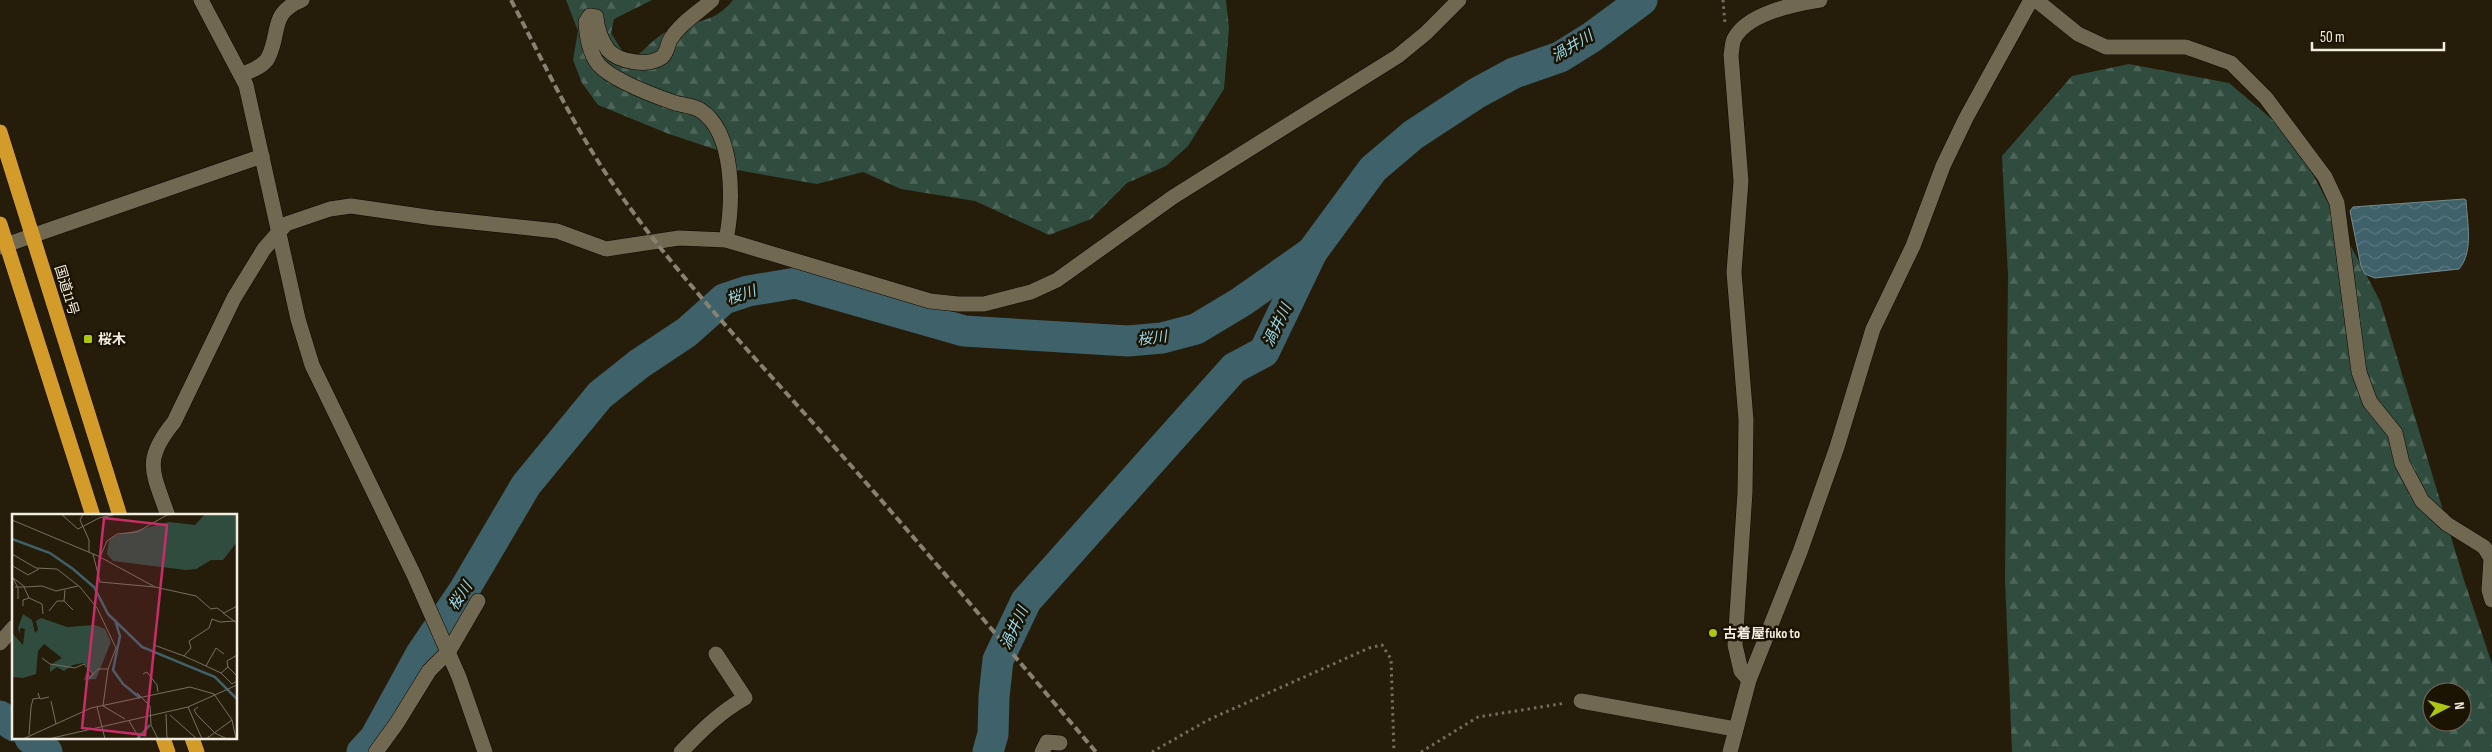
<svg xmlns="http://www.w3.org/2000/svg" width="2492" height="752" font-family="'Sofia Sans Condensed','Noto Sans JP',sans-serif">
<style>
.forest{fill:url(#forest-firs);fill-rule:evenodd}
.water{fill:url(#water-waves);stroke:#748b8e}
.lines{fill:none;stroke-linecap:round;stroke-linejoin:round}
.river{stroke:#3e616a;stroke-width:31}
.minor-casing{stroke:#0e0700;stroke-width:16}
.highway-casing{stroke:#0e0700;stroke-width:16}
.path{stroke:#756e5e;stroke-width:3;stroke-dasharray:2.5 4;stroke-linecap:butt}
.minor{stroke:#716852;stroke-width:15}
.highway{stroke:#d39c2a;stroke-width:15}
.rail{stroke:#878171;stroke-width:4;stroke-dasharray:8 4;stroke-linecap:butt}
.poi-dot{fill:#acc611;stroke:#1c1403;stroke-width:2}
.labels{text-anchor:middle;stroke-width:5;stroke-linejoin:round;paint-order:stroke}
.street-label{font-size:14px;fill:#f2ede1;stroke:#1c1403}
.poi-label{font-size:14px;font-weight:bold;fill:#f2ede1;stroke:#1c1403;text-anchor:start}
.water-label{font-size:15px;font-style:italic;fill:#94d8ea;stroke:#1c1403}
.inset-river{fill:none;stroke:#3e616a;stroke-width:2.5}
.inset-road{fill:none;stroke:#777060;stroke-width:1}
.view{fill:#c72d68;fill-opacity:0.15;stroke:#c72d68;stroke-width:2.5}
.inset-edge{fill:none;stroke:#f2ede1;stroke-width:2.5}
</style>
<defs>
<pattern id="forest-firs" width="22" height="20" patternUnits="userSpaceOnUse" patternTransform="scale(1.25)"><rect width="22" height="20" fill="#304c3e"/><path d="M5 1l3.5 6h-7zM16 11l3.5 6h-7z" fill="#4e665a"/></pattern>
<pattern id="water-waves" width="16" height="10" patternUnits="userSpaceOnUse" patternTransform="scale(1.25)"><rect width="16" height="10" fill="#3e616a"/><path d="M0 5q4-4 8 0t8 0" fill="none" stroke="#5a787f"/></pattern>
</defs>
<rect width="100%" height="100%" fill="#251d0a"/>
<g class="forest">
<path d="M 566,0 L 652,0 L 614,19 L 611,33 L 623,52 L 638,55 C 646,48 656,37 666,32 C 689,19 712,27 733,0 L 1226,0 L 1229,28 L 1224,89 L 1188,146 L 1166,166 L 1127,183 L 1091,219 L 1049,235 L 975,201 L 901,189 L 863,172 L 817,184 L 737,170 L 720,151 L 669,134 L 598,105 L 582,83 L 573,60 L 578,31 Z"/>
<path d="M 2129,64 L 2229,83 L 2293,137 L 2380,301 L 2464,580 L 2492,664 L 2492,752 L 2012,752 L 2005,579 L 2008,275 L 2002,156 L 2072,76 ZM 2432,692 L 2462,692 L 2462,722 L 2432,722 Z"/>
</g>
<path class="water" d="M 2464,199 L 2466,200 C 2467,222 2474,251 2459,269 L 2375,278 L 2365,274 L 2361,266 L 2350,211 L 2353,207 Z"/>
<g class="lines">
<g class="river">
<polyline points="0,716 14,726"/>
<polyline points="30,738 47,752"/>
<polyline points="362,752 375,738 421,654 463,592 526,485 600,395 639,364 687,332 724,299 748,291 796,283 964,331 1128,341 1162,338 1196,329 1241,302 1312,252"/>
<polyline points="988,752 993,734 994,697 998,660 1026,601 1234,368 1264,352 1312,252 1373,169 1413,135 1477,93 1514,73 1560,57 1592,37 1642,0"/>
</g>
<defs>
<g id="minor">
<polyline points="201,0 246,85 298,319 312,365 414,575 459,677 485,752"/>
<path d="M 712,0 C 698,13 680,23 670,40 C 667,46 667,53 662,57 C 648,67 619,62 608,50 C 601,40 597,29 596,17 L 590,16 L 586,22 C 587,36 589,53 599,65 C 613,80 655,96 675,103 C 683,105 694,106 700,110 C 736,133 733,205 726,240"/>
<polyline points="2036,0 2078,34 2106,47 2186,47 2231,63 2266,98 2325,177 2337,203 2359,372 2370,402 2395,433 2402,463 2422,501 2447,524 2484,547 2491,558 2489,590 2492,600"/>
<path d="M 241,75 C 250,71 263,67 268,58 C 281,33 269,13 302,0"/>
<polyline points="0,247 262,156"/>
<path d="M 168,516 C 153,472 142,461 174,422 L 234,298 L 264,249 L 286,224 L 330,209 L 351,206 L 434,218 L 557,231 L 606,249 L 679,238 L 726,240 L 930,301 L 958,304 L 984,304 L 1031,292 L 1057,280 L 1173,197 L 1398,56 L 1426,33 L 1459,0"/>
<polyline points="0,643 14,627"/>
<path d="M 1749,680 L 1741,671 L 1735,645 L 1745,492 L 1746,420 L 1734,272 L 1741,181 L 1731,55 C 1732,50 1732,43 1734,39 C 1747,13 1795,4 1820,0"/>
<polyline points="1581,701 1735,729"/>
<polyline points="376,752 397,723 429,671 449,651 478,601"/>
<path d="M 681,752 C 701,731 720,712 745,698 L 716,654"/>
<polyline points="1042,752 1047,742 1060,743"/>
<polyline points="1730,752 1749,680 1800,552 1837,447 1873,329 1913,246 1943,166 1966,118 2031,0"/>
</g>
<g id="highway">
<polyline points="0,132 120,516"/>
<polyline points="0,224 93,516"/>
<polyline points="163,738 168,752"/>
<polyline points="192,738 197,752"/>
</g>
</defs>
<use href="#minor" class="minor-casing"/>
<use href="#highway" class="highway-casing"/>
<g class="path">
<polyline points="1723,0 1725,24"/>
<polyline points="1152,752 1208,720 1369,648 1382,645 1391,659 1394,752"/>
<polyline points="1421,752 1478,717 1566,703"/>
</g>
<use href="#minor" class="minor"/>
<use href="#highway" class="highway"/>
<path class="rail" d="M 511,0 C 543,61 572,124 611,181 C 675,275 755,357 830,442 C 921,544 1008,649 1096,752"/>
</g>
<g class="poi-dot">
<rect x="83" y="334" width="10" height="10" rx="2.5"/>
<circle cx="1713" cy="633" r="5"/>
</g>
<g class="labels">
<g class="street-label">
<text transform="translate(67 290) rotate(73)" y="5">国道11号</text>
</g>
<g class="poi-label">
<text x="98" y="344">桜木</text>
<text x="1723" y="638">古着屋fuko to</text>
</g>
<g class="water-label">
<text transform="translate(1572 46) rotate(-31)" y="5">渦井川</text>
<text transform="translate(741 295) rotate(-19)" y="5">桜川</text>
<text transform="translate(1277 325) rotate(-64)" y="5">渦井川</text>
<text transform="translate(1152 338) rotate(-7)" y="5">桜川</text>
<text transform="translate(460 596) rotate(-57)" y="5">桜川</text>
<text transform="translate(1014 628) rotate(-65)" y="5">渦井川</text>
</g>
</g>
<g transform="translate(12 514)">
<rect width="225" height="225" fill="#251d0a"/>
<path d="M 193,0 L 225,0 L 225,28 L 211,46 L 199,46 L 184,55 L 174,56 L 101,47 L 95,40 L 97,27 L 102,22 L 157,8 L 183,11 ZM 11,100 L 20,106 L 23,119 L 26,116 L 24,107 L 29,104 L 55,113 L 83,111 L 93,115 L 99,128 L 84,165 L 72,166 L 74,159 L 80,162 L 77,153 L 71,149 L 61,151 L 52,157 L 45,153 L 38,158 L 38,151 L 50,144 L 32,130 L 26,137 L 24,160 L 11,164 L 0,163 L 0,119 L 11,131 L 13,115 L 8,114 L 8,120 L 6,114 Z" fill="#304c3e"/>
<path class="inset-river" d="M 0,25 L 38,39 L 61,55 L 82,73 L 96,100 L 130,133 L 203,163 L 225,185M 103,106 L 108,122 L 101,156 L 111,170 L 128,184M 125,225 L 138,211"/>
<path class="inset-road" d="M 49,0 L 66,15 L 87,4 L 105,0M 71,0 L 68,6 L 77,26 L 77,38M 0,6 L 86,42 L 143,73 L 184,82 L 199,95 L 205,94 L 212,99 L 225,92M 0,40 L 24,54 L 45,55 L 68,73 L 85,94 L 104,134 L 96,155 L 91,192 L 113,205M 81,40 L 88,68 L 143,73M 88,43 L 95,27 L 105,20 L 125,18 L 155,1 L 165,0M 1,52 L 16,61 L 27,55M 0,63 L 13,73 L 30,72 L 44,77 L 66,72M 1,64 L 6,74 L 6,85M 3,73 L 12,73 L 17,84 L 11,86 L 11,92M 53,76 L 52,87 L 61,96M 17,84 L 30,90 L 31,100M 37,97 L 45,87 L 52,87M 211,99 L 225,109M 142,131 L 172,142M 212,140 L 204,134 L 194,152 L 209,159 L 216,153 L 225,162M 30,144 L 38,150 L 63,154 L 72,150 L 81,160 L 77,165 L 86,155 L 96,155M 194,152 L 172,142 L 179,134 L 177,127 L 197,114 L 200,105 L 208,108 L 223,107M 216,153 L 215,147 L 225,141M 209,159 L 220,170 L 225,167M 131,160 L 135,158 L 145,171 L 146,178M 26,179 L 28,185 L 37,183M 125,179 L 138,192 L 139,211 L 146,225M 39,187 L 44,210M 85,193 L 93,225M 176,193 L 190,225M 186,193 L 182,196 L 185,201 L 203,219 L 215,225M 154,200 L 155,225M 158,201 L 185,225M 117,207 L 128,225M 17,221 L 19,193 L 21,185 L 27,184M 11,225 L 79,194 L 178,173 L 202,180 L 220,206M 36,225 L 176,193 L 225,171M 194,225 L 220,206 L 224,225"/>
<path class="view" d="M 92,4 L 155,11 L 133,221 L 70,214 Z"/>
<rect width="225" height="225" class="inset-edge"/>
</g>
<g transform="translate(2447 707) rotate(84)"><circle r="24" fill="#1c1403" stroke="#726b5c"/>
<path d="M0-4L9 19L0 12L-9 19Z" fill="#acc611"/>
<text y="-8" font-size="14" font-weight="bold" text-anchor="middle" fill="#f2ede1">N</text>
</g>
<path d="M2312 42v8h132v-8" fill="none" stroke="#f2ede1" stroke-width="2.5"/>
<text x="2320" y="42" font-size="15" fill="#f2ede1" stroke="#1c1403" stroke-width="4" paint-order="stroke">50 m</text>
</svg>
